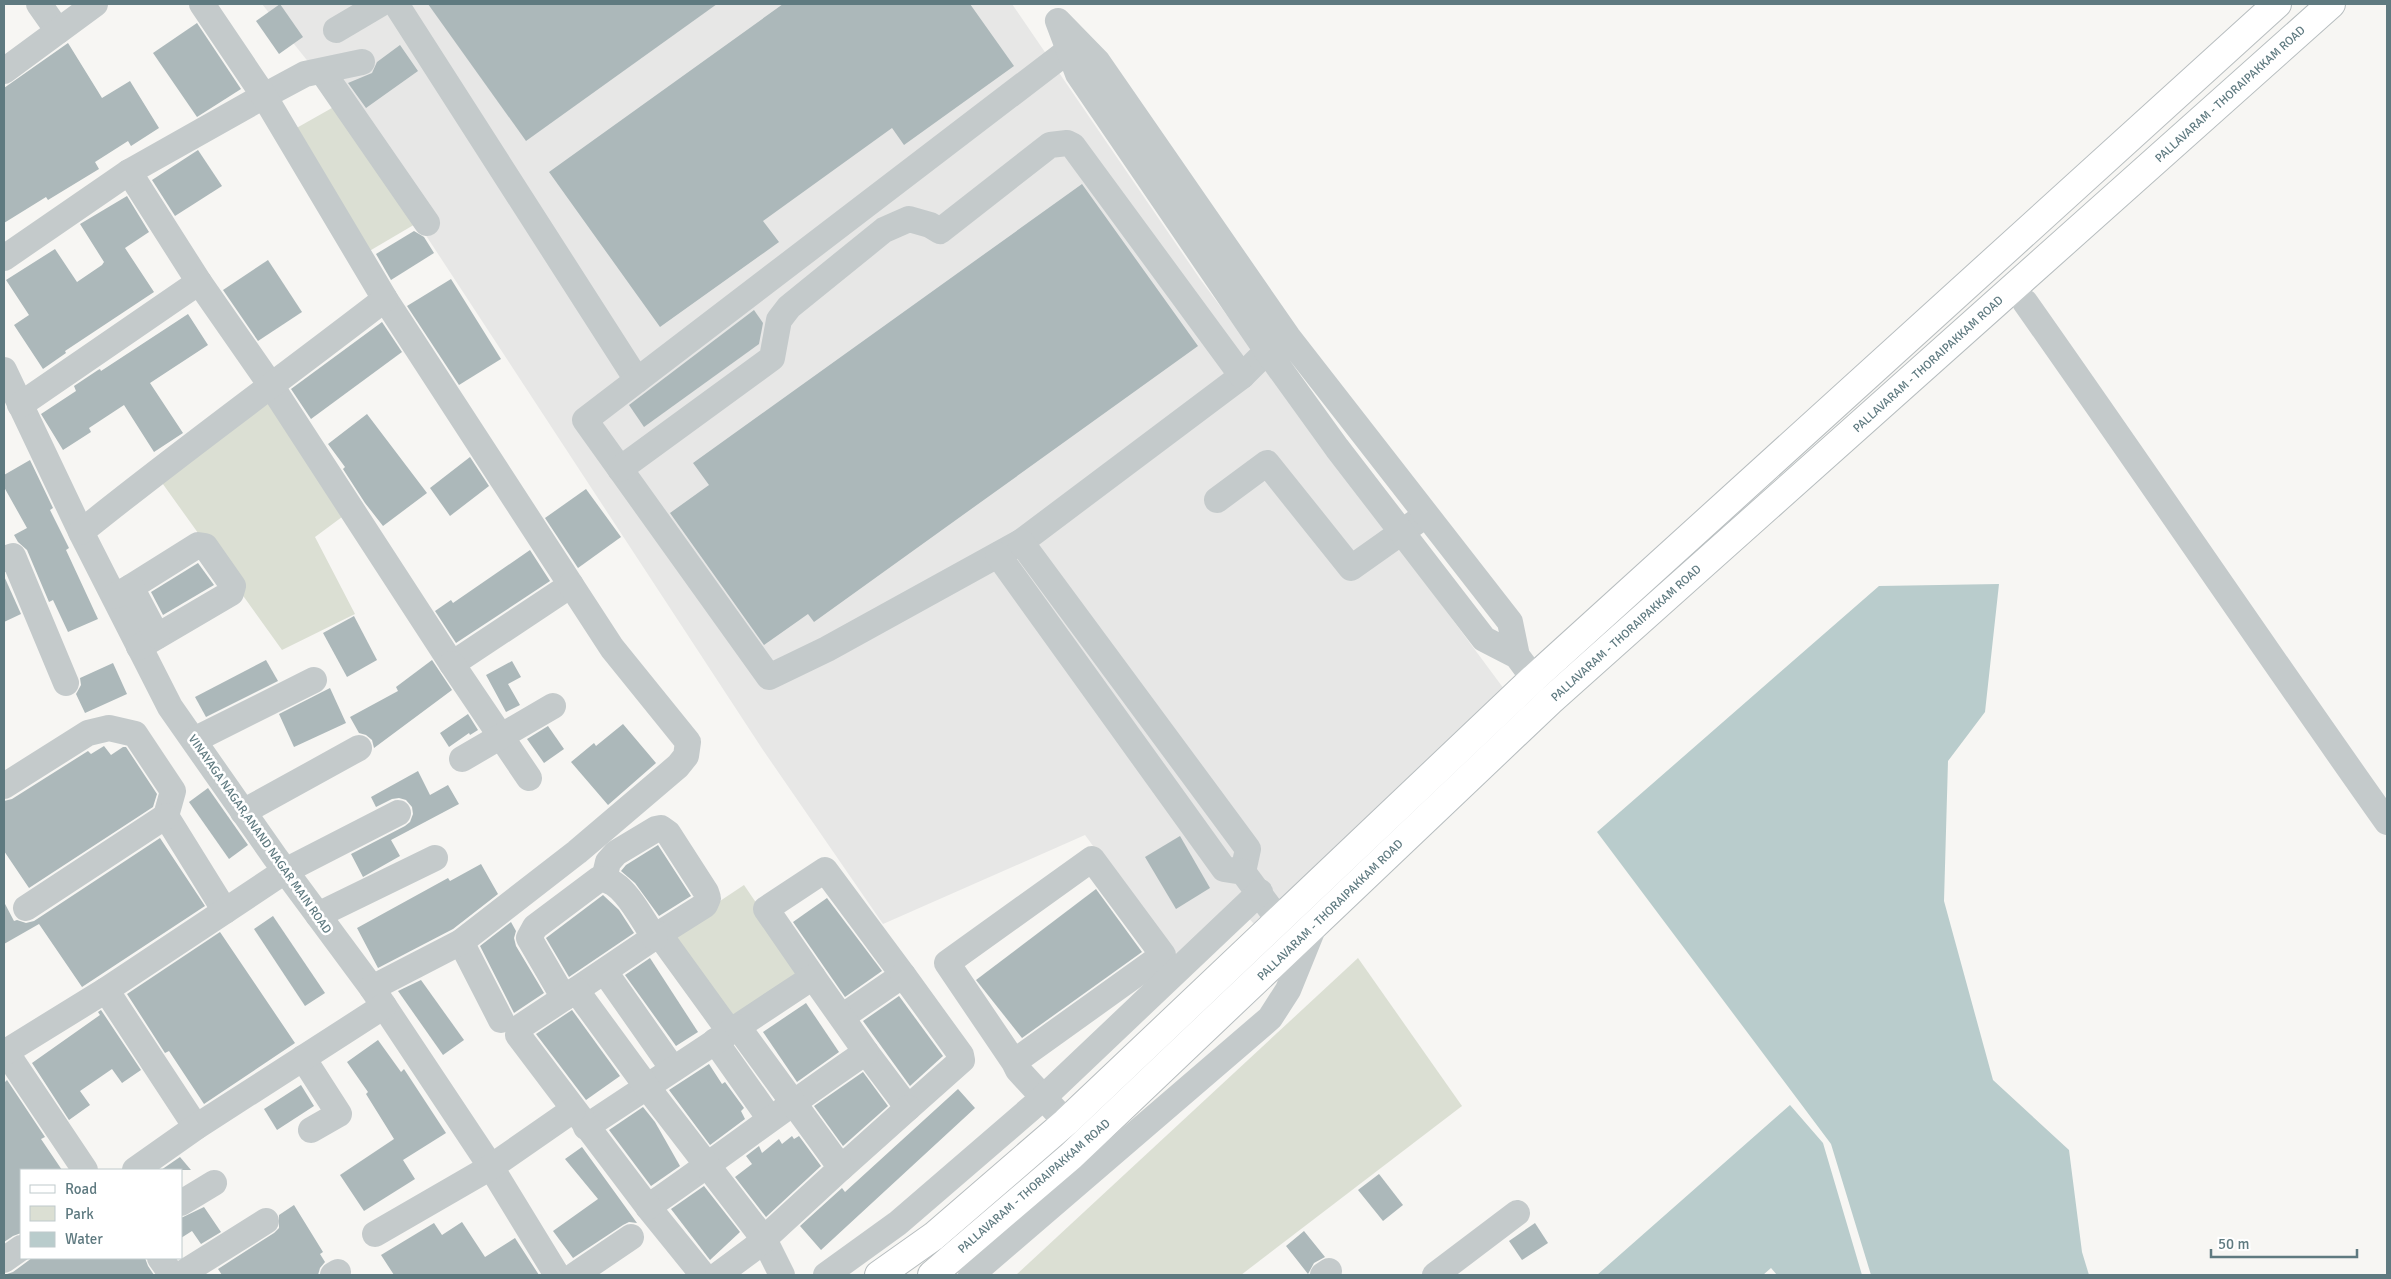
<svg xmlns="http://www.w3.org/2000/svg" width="2391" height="1279" font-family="Signika,sans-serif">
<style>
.built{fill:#e7e7e6}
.green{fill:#dbdfd3}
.water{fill:#b9cccc}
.building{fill:#acb8ba}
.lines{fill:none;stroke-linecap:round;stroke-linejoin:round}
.major-casing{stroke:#b7bdbf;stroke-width:30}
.minor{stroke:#c4cacb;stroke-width:26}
.major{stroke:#fff;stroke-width:28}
.labels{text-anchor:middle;stroke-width:5;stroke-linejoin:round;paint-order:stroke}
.street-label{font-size:12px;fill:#5f7a80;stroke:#fff}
</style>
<rect width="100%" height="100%" fill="#f7f6f3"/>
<polygon class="built" points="262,4 1012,4 1200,279 1507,693 1255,925 1234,902 1176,959 1085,835 883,924 763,750 330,89"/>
<g class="green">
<polygon points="339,104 417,223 366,253 293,130"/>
<polygon points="267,401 342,517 315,537 355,614 282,650 160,480"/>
<polygon points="744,885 804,973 732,1023 672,933"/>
<polygon points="1358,958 1462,1106 1241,1275 1016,1275"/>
</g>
<g class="water">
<polygon points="1999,584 1985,712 1948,761 1944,901 1993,1080 2069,1150 2082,1252 2089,1275 1871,1275 1831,1144 1597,832 1879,586"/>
<polygon points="1790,1105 1823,1143 1862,1275 1777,1275 1771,1268 1763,1275 1597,1275"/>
</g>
<g class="building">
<polygon points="280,4 303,37 279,54 256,21"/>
<polygon points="428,4 717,4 526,141"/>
<polygon points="783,4 970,4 1014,66 904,145 892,128 763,221 779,242 660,327 549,172"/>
<polygon points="197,23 241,89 197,117 153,53"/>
<polygon points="68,43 102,98 130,81 159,128 131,146 128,141 95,162 99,169 48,200 46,197 4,223 4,88"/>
<polygon points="400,45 418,71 366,108 348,83 372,73 377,62"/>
<polygon points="198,150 222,186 175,216 152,180"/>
<polygon points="1082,184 1198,346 814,622 808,614 764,645 670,513 709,485 693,463"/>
<polygon points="127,196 149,232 125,248 154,292 65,351 66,353 43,369 14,325 29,315 6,280 55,249 77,282 102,265 104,262 80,224"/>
<polygon points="414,231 424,237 434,253 391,280 376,254"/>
<polygon points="268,260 302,312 258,341 223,290"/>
<polygon points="451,279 501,359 459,385 407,306"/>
<polygon points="754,310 763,323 759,344 644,427 629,405"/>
<polygon points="188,314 208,345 150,383 183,433 154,452 124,405 89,428 91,432 63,450 41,414 76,391 74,386 98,370 100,369 101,371"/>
<polygon points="382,322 402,352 311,419 291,389"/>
<polygon points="367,414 427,493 383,526 365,503 343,469 345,467 328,444"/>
<polygon points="470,457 489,486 450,516 430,488"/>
<polygon points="30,460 53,508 50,510 69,548 66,550 98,619 68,632 53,600 49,602 27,550 18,542 14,535 27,528 4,487 4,475"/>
<polygon points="586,489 621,537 578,568 545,518"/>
<polygon points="530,550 550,581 456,643 435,611 451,600 453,603"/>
<polygon points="198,563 214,585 163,615 151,592"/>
<polygon points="4,576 21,614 4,622"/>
<polygon points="354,616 377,660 347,677 323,633"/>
<polygon points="266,660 278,681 206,717 195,697"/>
<polygon points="432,660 452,690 374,748 372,740 366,735 359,733 350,717 398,691 396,687"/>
<polygon points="512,661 521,677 508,684 520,705 506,712 486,675"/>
<polygon points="113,663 127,694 85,713 76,694 81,685 80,678"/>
<polygon points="330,688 346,723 294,747 279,714"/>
<polygon points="468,714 478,730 470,735 469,733 449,747 440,733"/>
<polygon points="623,724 656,763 608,805 571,762 594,743 596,746"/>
<polygon points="548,726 564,749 544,763 527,739"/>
<polygon points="104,746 111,755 123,747 126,747 157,794 153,807 29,888 4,851 4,801 12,799 88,751 91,754"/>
<polygon points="418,771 430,795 448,785 459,804 391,840 400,856 363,877 351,854 405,826 410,822 413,814 412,807 406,800 399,798 392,799 376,807 371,797"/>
<polygon points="208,788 248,845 229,859 189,802"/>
<polygon points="1180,836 1210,888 1176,909 1145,857"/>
<polygon points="160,838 205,906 82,987 39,924 4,944 4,902 14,921 17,920 26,923 34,921"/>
<polygon points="658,845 691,896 659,916 635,883 621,871 626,865"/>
<polygon points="481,864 498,894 453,929 378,968 357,928 448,878 450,881"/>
<polygon points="1096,889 1142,952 1022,1038 976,980"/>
<polygon points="603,895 619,910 634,933 569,977 546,938"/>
<polygon points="827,898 882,971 845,997 793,922"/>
<polygon points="273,916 325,993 305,1006 254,929"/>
<polygon points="511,922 516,931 514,938 516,946 544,993 514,1013 480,946"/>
<polygon points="220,932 295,1043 204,1104 169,1051 165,1053 127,994"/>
<polygon points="650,958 698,1032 676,1046 625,975"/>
<polygon points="421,980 464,1040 443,1055 398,991"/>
<polygon points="899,996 943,1056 910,1086 863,1021"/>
<polygon points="806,1003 839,1052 797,1082 763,1032"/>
<polygon points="101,1010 141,1070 122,1083 112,1069 80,1091 90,1105 69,1120 32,1063 100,1015 98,1012"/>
<polygon points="572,1010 620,1076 586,1100 536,1034"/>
<polygon points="378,1040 401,1072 404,1069 446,1133 403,1160 415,1179 364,1211 340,1175 394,1139 366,1094 368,1092 347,1062"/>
<polygon points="709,1064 722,1084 725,1082 744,1108 741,1111 745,1119 710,1145 669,1090"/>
<polygon points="863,1072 888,1106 843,1146 814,1106"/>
<polygon points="7,1080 45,1137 41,1139 62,1170 21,1170 21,1233 13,1236 4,1242 4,1083"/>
<polygon points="301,1085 314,1106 277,1130 264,1109"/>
<polygon points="958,1089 975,1108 821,1250 800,1226 842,1188 845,1192"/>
<polygon points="643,1107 655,1122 680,1166 651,1186 609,1130"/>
<polygon points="792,1136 794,1139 799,1136 821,1166 766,1217 735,1177 752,1164 746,1156 759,1146 762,1153 779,1139 782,1144"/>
<polygon points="582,1147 637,1223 629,1222 623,1225 573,1258 553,1231 598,1199 565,1159"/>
<polygon points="180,1157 191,1170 161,1170"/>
<polygon points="1379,1174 1403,1205 1383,1221 1358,1190"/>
<polygon points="704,1186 740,1232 710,1260 671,1209"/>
<polygon points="294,1205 323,1252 320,1254 325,1262 320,1268 318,1275 222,1275 218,1269 274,1233 279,1228 279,1215"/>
<polygon points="204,1207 221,1232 201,1244 192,1231 181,1238 181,1218"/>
<polygon points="462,1222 485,1257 515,1238 539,1275 394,1275 381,1255 434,1223 442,1235"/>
<polygon points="1535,1223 1548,1243 1522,1260 1509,1241"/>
<polygon points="1304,1231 1325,1257 1314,1263 1308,1274 1286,1246"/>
<polygon points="32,1258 145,1258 148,1266 154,1275 4,1275 13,1272"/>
</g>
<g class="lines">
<defs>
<g id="major">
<polyline points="879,1275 934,1236 1066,1122 1534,678 2277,4"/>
<polyline points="932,1275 1071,1156 1550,701 2331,4"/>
</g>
</defs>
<use href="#major" class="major-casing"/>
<g class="minor">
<polyline points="39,4 58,31"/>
<polyline points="396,4 637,380"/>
<polyline points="336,30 380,4"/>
<polyline points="1069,50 585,420 769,677 827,649 1021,542 1242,376 1267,351 1281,342"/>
<polyline points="4,71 95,4"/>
<polyline points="322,71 427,223"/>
<polyline points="129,172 199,282"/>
<polyline points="4,258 129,172 264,96 305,74 362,62"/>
<path d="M 2025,302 C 2147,475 2265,650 2387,822"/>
<polyline points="4,370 81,532 170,707 275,857 372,988 491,1167 557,1275"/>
<polyline points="20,405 199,282 272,387 452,664 571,585 385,299 264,96 202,4"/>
<polyline points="620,469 772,358 779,320 789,307 884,230 909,219 930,225 940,231 1050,145 1067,143 1073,146 1242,376"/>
<polyline points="1217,500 1267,463 1351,568 1416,522"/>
<path d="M 81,532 C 180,452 284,377 385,299"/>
<polyline points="1021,542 1248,849 1243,872"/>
<polyline points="998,555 1224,869 1243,872 1278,919"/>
<polyline points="4,559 13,556 66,683"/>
<polyline points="131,587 198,545 205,546 233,586 231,593 139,647"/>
<polyline points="115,596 131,587 157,636"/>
<polyline points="1517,656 1510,622 1288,337 1097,61 1058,21 1078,74 1267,351 1337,448 1484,639 1517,656 1547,696"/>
<polyline points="452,664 529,778"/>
<polyline points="194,740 314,680"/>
<polyline points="462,759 553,706"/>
<polyline points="4,786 88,733 109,728 135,734 173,791 166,816 225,911"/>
<polyline points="243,812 359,748"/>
<polyline points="604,879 608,862 616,853 656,829 661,828 668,833 706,892 708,898 705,905 659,934"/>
<polyline points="26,908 166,816"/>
<polyline points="318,915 435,858"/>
<polyline points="461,942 501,1020"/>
<polyline points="605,972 673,1069"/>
<polyline points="813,977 766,909 825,870 903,975 842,1017"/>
<polyline points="372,988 461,942 577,852 678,766 686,756 688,742 612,648 571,585"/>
<polyline points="106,990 196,1127"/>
<polyline points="576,990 659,934 730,1032"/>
<path d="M 564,998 L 529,938 L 535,927 L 599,879 C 623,878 642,920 655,938"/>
<polyline points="715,1041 770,1119"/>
<polyline points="6,1052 85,1170"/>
<polyline points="866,1052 908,1108 962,1060 961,1055 903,975"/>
<polyline points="4,1053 106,990 285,871 398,813"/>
<polyline points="303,1058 339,1114 311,1130"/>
<polyline points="1014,1062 947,963 1092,859 1163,955 1014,1062 1018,1070 1066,1122"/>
<path d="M 586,1127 L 813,977 L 866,1052 C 792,1102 722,1156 648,1207 L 703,1275"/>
<polyline points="841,1168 908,1108"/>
<polyline points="135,1170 196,1127 384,1006"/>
<polyline points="181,1203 214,1183"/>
<polyline points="648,1207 518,1035 520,1027 576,990 647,1087 764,1239 782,1275"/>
<polyline points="375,1234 491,1167 573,1110"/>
<polyline points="160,1258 172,1275"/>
<polyline points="4,1260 21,1248"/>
<polyline points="180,1275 266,1221"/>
<polyline points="333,1275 338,1272"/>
<polyline points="575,1275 631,1237"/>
<polyline points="718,1275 753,1249 841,1168 738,1027"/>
<polyline points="826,1275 898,1223 1043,1098 1260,892"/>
<polyline points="971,1275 1270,1018 1288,990 1314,926"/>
<polyline points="1323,1275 1329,1271"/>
<polyline points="1435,1275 1517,1213"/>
</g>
<use href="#major" class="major"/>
</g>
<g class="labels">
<g class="street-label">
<text transform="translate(2230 94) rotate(-42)" y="4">PALLAVARAM - THORAIPAKKAM ROAD</text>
<text transform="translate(1928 364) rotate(-42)" y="4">PALLAVARAM - THORAIPAKKAM ROAD</text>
<text transform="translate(1626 633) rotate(-42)" y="4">PALLAVARAM - THORAIPAKKAM ROAD</text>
<text transform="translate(260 834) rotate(55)" y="4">VINAYAGA NAGAR,ANAND NAGAR MAIN ROAD</text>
<text transform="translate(1330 910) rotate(-44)" y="4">PALLAVARAM - THORAIPAKKAM ROAD</text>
<text transform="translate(1034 1186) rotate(-41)" y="4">PALLAVARAM - THORAIPAKKAM ROAD</text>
</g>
</g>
<rect width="2391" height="1279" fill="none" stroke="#5f7a80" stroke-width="10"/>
<rect x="20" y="1169" width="162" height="90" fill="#ffffff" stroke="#bfcacc"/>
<rect x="30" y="1185" width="25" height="8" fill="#ffffff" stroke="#bfcacc"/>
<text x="65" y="1194" font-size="15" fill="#5f7a80">Road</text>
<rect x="30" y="1206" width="25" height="15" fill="#dbdfd3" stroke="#bfcacc"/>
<text x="65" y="1219" font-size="15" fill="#5f7a80">Park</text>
<rect x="30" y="1232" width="25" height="15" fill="#b9cccc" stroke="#bfcacc"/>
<text x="65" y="1244" font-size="15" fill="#5f7a80">Water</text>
<path d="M2211 1249v8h146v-8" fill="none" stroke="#5f7a80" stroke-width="2.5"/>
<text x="2218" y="1249" font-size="15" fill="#5f7a80" stroke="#ffffff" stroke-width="4" paint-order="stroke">50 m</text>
</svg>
